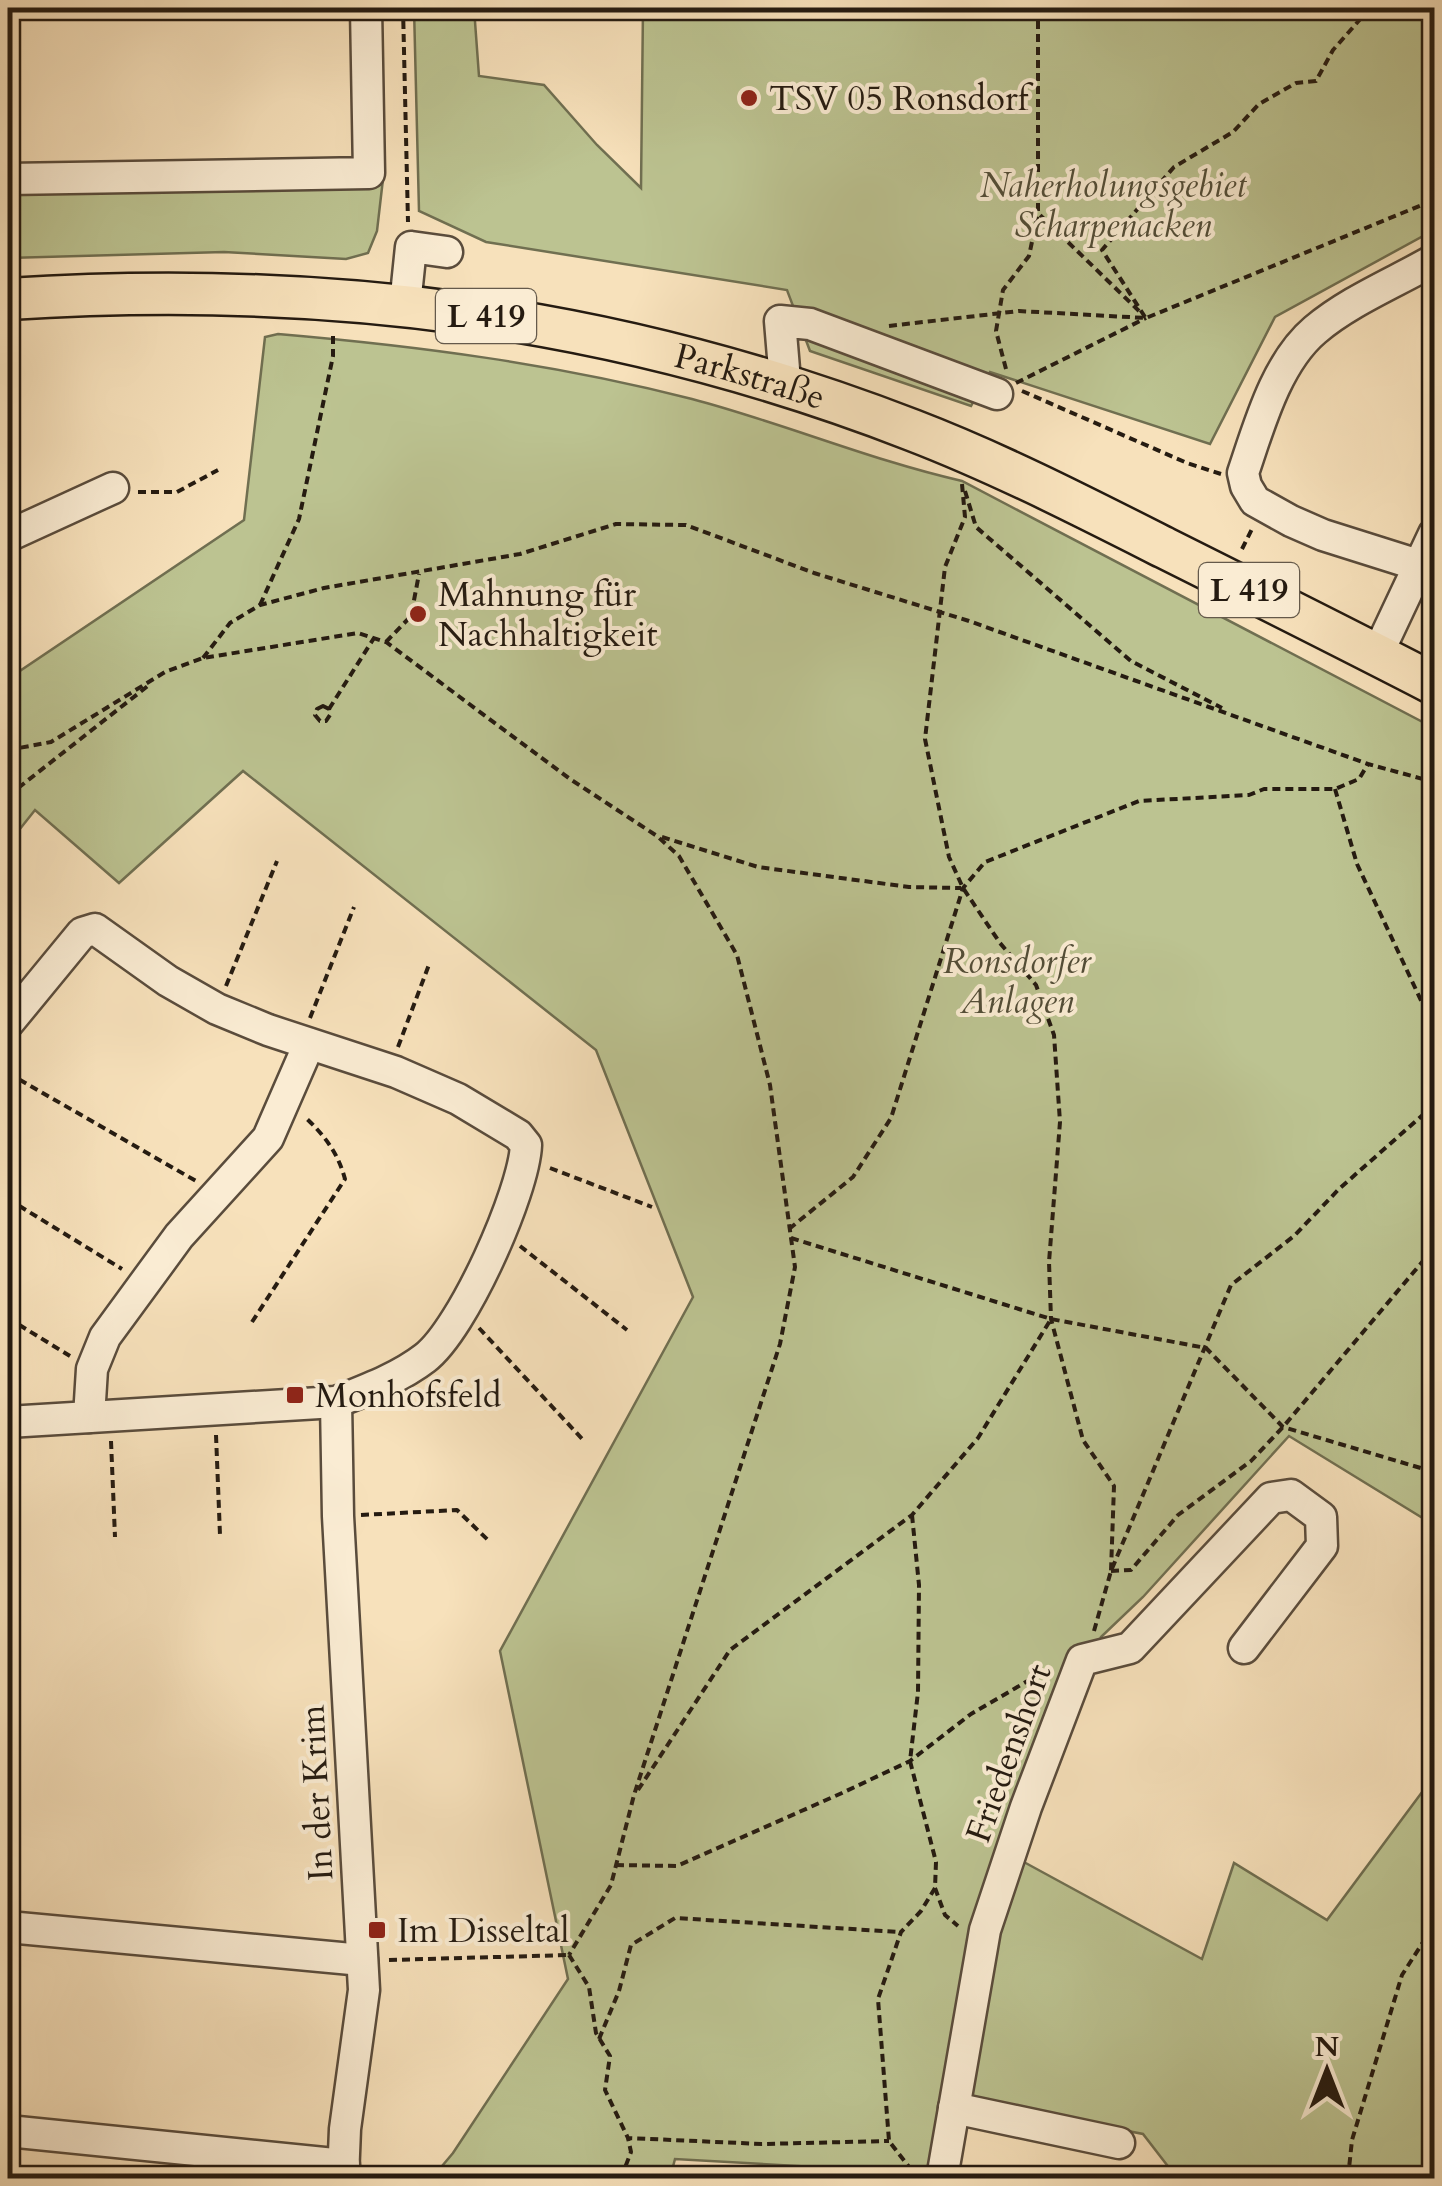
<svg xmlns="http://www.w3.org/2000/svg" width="1442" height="2186" font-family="Cardo,serif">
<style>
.green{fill:#bcc391;stroke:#706f51;stroke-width:2.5}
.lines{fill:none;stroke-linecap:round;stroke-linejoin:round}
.minor-casing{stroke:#5a4c3c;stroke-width:35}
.major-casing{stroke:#251b11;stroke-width:45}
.path{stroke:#251b11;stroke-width:4;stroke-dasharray:8 5;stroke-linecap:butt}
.minor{stroke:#faecd3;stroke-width:30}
.major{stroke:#f7e1bb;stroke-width:40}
.poi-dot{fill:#8f2418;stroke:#faecd3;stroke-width:4}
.labels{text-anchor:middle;stroke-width:8;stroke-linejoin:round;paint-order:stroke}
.shield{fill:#faecd3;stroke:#655a4b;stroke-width:2.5}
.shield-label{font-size:32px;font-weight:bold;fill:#251b11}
.poi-label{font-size:35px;fill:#251b11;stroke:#faecd3;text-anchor:start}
.park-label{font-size:35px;font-style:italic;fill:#524d37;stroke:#faecd3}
.street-label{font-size:35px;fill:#251b11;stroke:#faecd3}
</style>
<rect width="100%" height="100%" fill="#f7e1bb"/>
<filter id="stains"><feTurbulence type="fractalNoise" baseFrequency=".002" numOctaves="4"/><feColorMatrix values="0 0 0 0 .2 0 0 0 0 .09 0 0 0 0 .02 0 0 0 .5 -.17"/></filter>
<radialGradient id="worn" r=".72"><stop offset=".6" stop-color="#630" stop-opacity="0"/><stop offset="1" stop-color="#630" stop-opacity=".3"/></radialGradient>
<g class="green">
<polygon points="414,8 474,8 479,76 544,85 597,145 641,188 643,8 1434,8 1434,230 1275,317 1210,444 990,372 971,406 810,351 787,290 486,242 419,211"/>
<polygon points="383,179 377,231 368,253 346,259 224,252 8,258 8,181"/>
<path d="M 278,334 C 418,346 556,364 692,399 C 783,423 870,460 962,481 L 1434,728 L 1434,1525 L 1289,1436 L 1143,1597 L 1101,1637 L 1022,1861 L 1202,1959 L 1234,1863 L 1327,1920 L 1434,1776 L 1434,2178 L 1177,2178 L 1143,2134 L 969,2100 L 930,2178 L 907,2178 L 901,2172 L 675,2159 L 670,2178 L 626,2178 L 630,2167 L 619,2167 L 613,2178 L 432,2178 L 453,2153 L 568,1979 L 500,1651 L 693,1297 L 596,1050 L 243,771 L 119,883 L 35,810 L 8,844 L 8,679 L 244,520 L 265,337 Z"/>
</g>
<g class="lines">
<defs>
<g id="minor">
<polyline points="8,179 369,173 366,8"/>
<path d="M 1434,260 C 1396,282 1349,301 1315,330 C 1276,363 1259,426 1243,473 L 1246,486 L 1255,501 L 1291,521 L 1323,535 L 1434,570"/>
<polyline points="405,305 411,247 447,252"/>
<polyline points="780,384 784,369 780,321 810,324 997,394"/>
<polyline points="8,536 113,488"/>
<polyline points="1377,655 1434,534"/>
<path d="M 8,1023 L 82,933 L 95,929 L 168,981 L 217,1009 L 268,1030 L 396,1072 L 458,1099 L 518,1135 L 526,1145 C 524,1192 463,1329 425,1358 C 399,1378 366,1390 336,1402 L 8,1422"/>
<polyline points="336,1402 338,1516 364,1990 345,2129 343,2178"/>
<polyline points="89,1417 92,1369 105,1337 179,1236 268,1138 309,1044"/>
<polyline points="8,1927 362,1960"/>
<polyline points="954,2108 1119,2143"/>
<polyline points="8,2131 344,2165"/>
<polyline points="942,2178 985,1930 1026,1807 1082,1660 1130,1648 1271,1498 1291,1495 1321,1517 1322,1546 1244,1648"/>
</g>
<g id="major">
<path id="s1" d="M 8,299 C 324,279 615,315 912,430 C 998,463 1082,506 1165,548 C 1255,593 1345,638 1434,684"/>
</g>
</defs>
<use href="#minor" class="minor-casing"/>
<use href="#major" class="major-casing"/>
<g class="path">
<polyline points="403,8 408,222"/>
<polyline points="1038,8 1038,213 1139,311"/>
<polyline points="1145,317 1102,250 1174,167 1233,132 1259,104 1296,83 1316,81 1333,50 1370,8"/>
<polyline points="889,326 1019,311 1146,318 1434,200"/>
<polyline points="1006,369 996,331 1003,290 1029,256 1038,213"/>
<polyline points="1016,383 1146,318"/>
<polyline points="1022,391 1187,463 1221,474"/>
<polyline points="962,484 965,517 945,567 925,739 949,857 963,888 1000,943 1036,985 1054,1035 1060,1122 1049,1262 1051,1319 1083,1440 1114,1486 1111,1571"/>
<polyline points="965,491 976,527 1131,661 1222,708"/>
<polyline points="138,492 177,492 218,470"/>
<polyline points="1242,549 1253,527"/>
<polyline points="260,605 299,519 333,356 333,332"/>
<polyline points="386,642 411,616 419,574"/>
<polyline points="203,658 230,623 260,605 324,588 520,554 616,524 686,525 814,573 969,621 1368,764 1434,782"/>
<polygon points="323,706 329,709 330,715 326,721 320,721 315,715 317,709"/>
<polyline points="329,709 374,638"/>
<polyline points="8,750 51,742 165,672 203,658 358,633 386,642 570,779 657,836 679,856 737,955 770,1085 795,1267 780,1344 634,1795 611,1885 569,1955"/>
<polyline points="1335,789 1357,864 1434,1028"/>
<polyline points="8,796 149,685"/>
<polyline points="662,837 758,867 909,887 961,888"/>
<polyline points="226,986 277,861"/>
<polyline points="310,1018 354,907"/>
<polyline points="398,1047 430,962"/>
<polyline points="8,1073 196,1181"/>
<polyline points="550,1168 652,1207"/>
<polyline points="8,1199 122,1269"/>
<polyline points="789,1229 853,1177 891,1118 963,888 985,862 1139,801 1249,795 1264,789 1335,789 1359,779 1368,764"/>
<polyline points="791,1238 1051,1319 1206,1348 1283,1427 1434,1472"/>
<polyline points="520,1246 627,1330"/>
<polyline points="8,1318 70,1356"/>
<path d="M 252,1322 L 345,1179 C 338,1153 325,1136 305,1117"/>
<polyline points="479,1328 585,1442"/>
<polyline points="216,1435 220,1535"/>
<polyline points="111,1441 115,1537"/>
<polyline points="361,1515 457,1510 489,1541"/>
<polyline points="912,1515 919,1585 918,1692 910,1761 936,1862 935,1888 921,1911 901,1932 878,1999 889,2141 916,2176"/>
<polyline points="1111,1571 1131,1570 1178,1515 1251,1461 1283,1427 1434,1248"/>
<polyline points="1094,1631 1111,1571 1231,1285 1294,1236 1339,1189 1434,1105"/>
<polyline points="638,1790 730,1650 912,1515 978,1438 1051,1319"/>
<polyline points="616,1865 677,1866 842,1793 910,1761 971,1714 1050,1668"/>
<polyline points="935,1888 945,1915 958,1926"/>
<polyline points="569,1955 589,1987 596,2033 610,2056 605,2090 628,2138 762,2144 889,2141"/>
<polyline points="389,1960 569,1955"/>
<polyline points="599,2039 619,1991 631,1945 675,1918 899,1932"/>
<polyline points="621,2178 631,2152 628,2138"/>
<polyline points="1348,2178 1352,2140 1402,1975 1434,1925"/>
<polyline points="1431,2178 1434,2174"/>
</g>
<use href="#minor" class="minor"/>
<use href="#major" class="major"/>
</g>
<g class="poi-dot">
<circle cx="749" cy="98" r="10"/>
<circle cx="418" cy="614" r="10"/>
<rect x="285" y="1385" width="20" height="20" rx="5"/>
<rect x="367" y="1920" width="20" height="20" rx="5"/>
</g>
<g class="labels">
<g class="shield">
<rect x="436" y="289" width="100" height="54" rx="8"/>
<rect x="1199" y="563" width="100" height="54" rx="8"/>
</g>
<g class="shield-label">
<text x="486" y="327">L 419</text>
<text x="1249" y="601">L 419</text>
</g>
<g class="poi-label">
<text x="769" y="110">TSV 05 Ronsdorf</text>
<text x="438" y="606">Mahnung für<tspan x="438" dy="40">Nachhaltigkeit</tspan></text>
<text x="315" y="1407">Monhofsfeld</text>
<text x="397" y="1942">Im Disseltal</text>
</g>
<g class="park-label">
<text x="1113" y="197">Naherholungsgebiet<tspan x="1113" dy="40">Scharpenacken</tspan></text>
<text x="1017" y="973">Ronsdorfer<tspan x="1017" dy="40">Anlagen</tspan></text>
</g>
<g class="street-label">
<text dy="12" stroke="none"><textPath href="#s1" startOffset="750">Parkstraße</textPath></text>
<text transform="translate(1008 1753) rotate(-70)" y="12">Friedenshort</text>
<text transform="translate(316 1793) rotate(-93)" y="12">In der Krim</text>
</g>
</g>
<rect width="1442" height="2186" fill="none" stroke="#f7e1bb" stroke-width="40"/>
<rect x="10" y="10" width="1422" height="2166" fill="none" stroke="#251b11" stroke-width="5"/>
<rect x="20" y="20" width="1402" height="2146" fill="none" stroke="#251b11" stroke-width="2.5"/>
<g transform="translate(1327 2071)" stroke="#faecd3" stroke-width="8" paint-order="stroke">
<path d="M0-8L18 38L0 25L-18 38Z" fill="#251b11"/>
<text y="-15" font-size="28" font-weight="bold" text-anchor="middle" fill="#251b11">N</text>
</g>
<rect width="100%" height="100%" filter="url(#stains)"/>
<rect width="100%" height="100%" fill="url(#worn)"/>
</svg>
